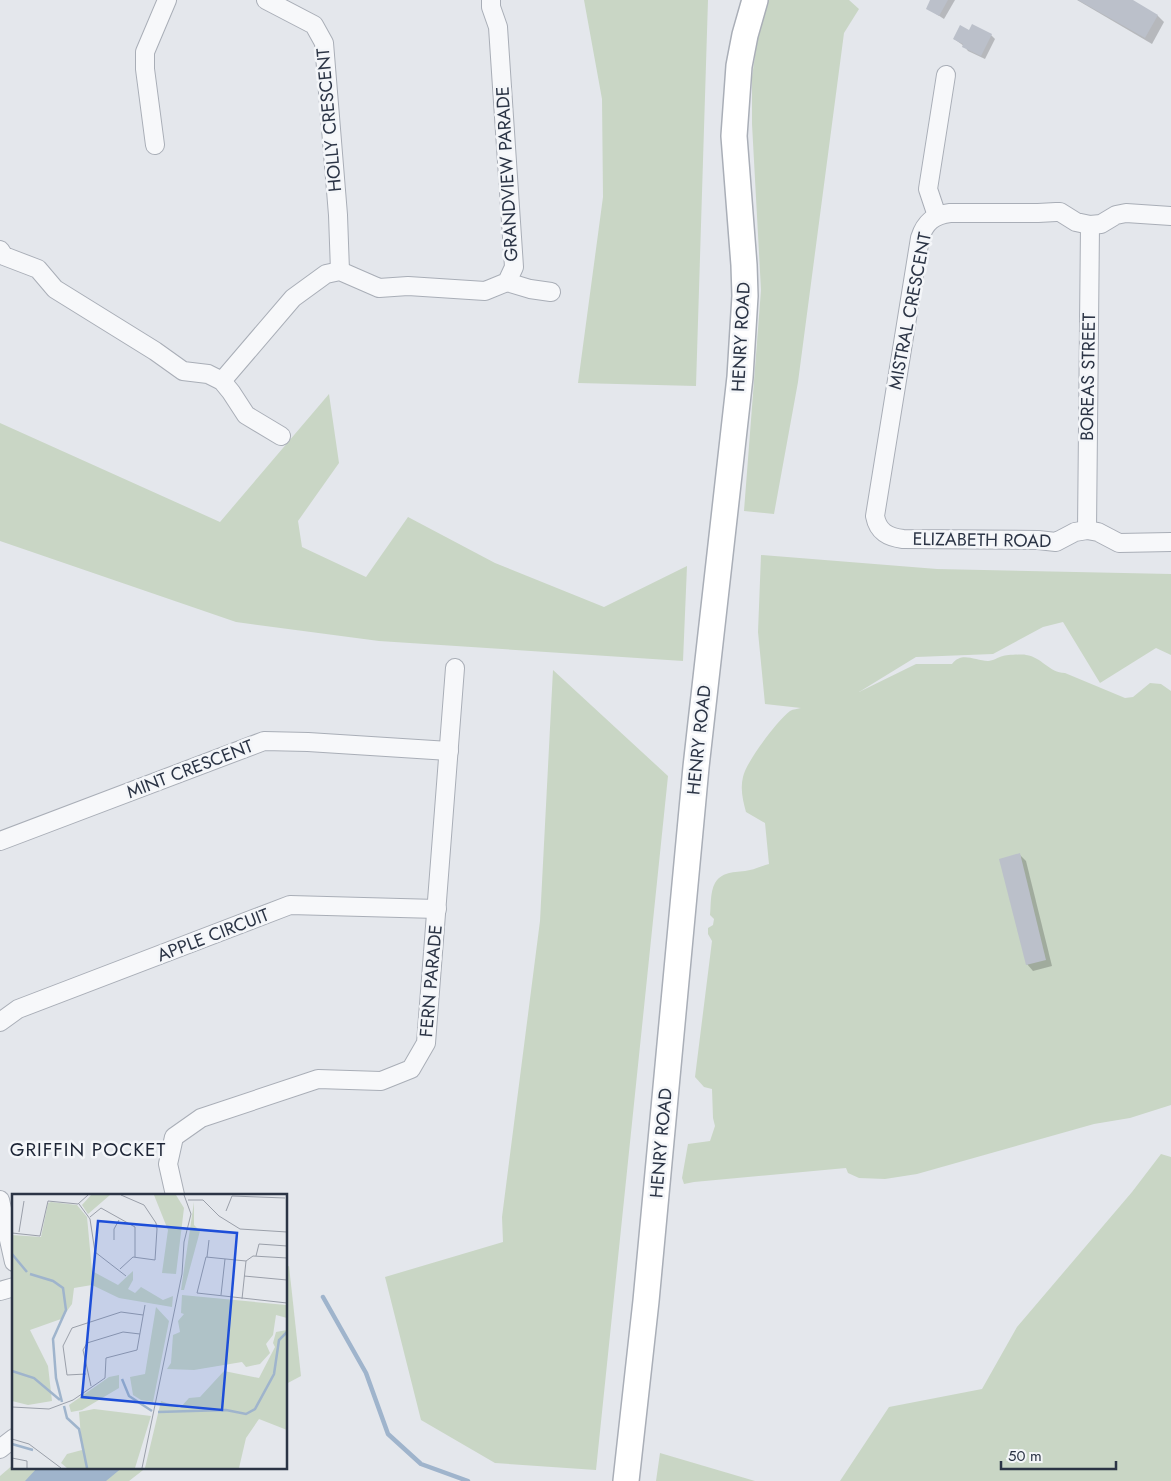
<svg xmlns="http://www.w3.org/2000/svg" width="1171" height="1481" font-family="Jost,sans-serif">
<style>
.green{fill:#c9d6c5}
.water{fill:#9fb4cc}
.shadow{fill:#0003}
.lines{fill:none;stroke-linecap:round;stroke-linejoin:round}
.stream{stroke:#9fb4cc;stroke-width:4.5}
.building{fill:#bbc0ca}
.minor-casing{stroke:#a9aeb7;stroke-width:20}
.secondary-casing{stroke:#a9aeb7;stroke-width:28}
.minor{stroke:#f7f8fa;stroke-width:18}
.secondary{stroke:#fff;stroke-width:25}
.labels{text-anchor:middle;stroke-width:5;stroke-linejoin:round;paint-order:stroke}
.street-label{font-size:18px;fill:#2b3445;stroke:#f4f6f9}
.neighbourhood-label{font-size:19px;letter-spacing:1px;fill:#1d2536;stroke:#f4f6f9}
.inset-river{fill:none;stroke:#9fb4cc;stroke-width:2.5}
.inset-road{fill:none;stroke:#9a9fa9;stroke-width:1}
.view{fill:#1d4ed8;fill-opacity:0.15;stroke:#1d4ed8;stroke-width:2.5}
.inset-edge{fill:none;stroke:#2b3445;stroke-width:2.5}
</style>
<rect width="100%" height="100%" fill="#e4e7ec"/>
<g class="green">
<polygon points="584,0 708,0 696,386 578,383 603,197 602,99"/>
<polygon points="767,0 849,0 859,9 844,33 798,382 774,514 744,511 761,290 752,124 752,77 759,27"/>
<polygon points="329,394 339,463 298,521 302,547 366,577 408,517 495,563 604,607 687,566 683,661 379,641 236,622 0,541 0,423 220,522"/>
<path d="M 761,555 L 937,569 L 1171,574 L 1171,655 L 1156,648 L 1100,683 L 1063,622 L 1043,627 L 993,654 L 916,657 L 859,692 L 916,664 L 952,664 C 962,651 975,661 988,661 C 993,661 998,657 1003,656 C 1005,655 1024,654 1026,655 C 1042,657 1049,673 1065,673 L 1125,698 L 1133,697 L 1150,683 L 1161,684 L 1171,691 L 1171,1105 L 1130,1118 L 1094,1124 L 917,1174 L 885,1179 L 859,1178 L 848,1173 L 846,1168 L 694,1182 L 684,1184 L 682,1178 L 688,1144 L 710,1141 L 715,1126 L 713,1118 L 712,1089 L 704,1087 L 695,1077 L 712,941 L 708,934 L 708,928 L 713,925 L 714,919 L 710,915 C 711,905 710,892 715,883 C 723,870 737,873 750,870 C 756,869 762,866 769,864 L 765,823 L 746,812 C 743,801 740,789 743,777 C 746,762 777,721 790,711 C 793,709 798,709 801,708 L 765,704 L 758,632 Z"/>
<polygon points="553,670 668,776 596,1470 495,1463 421,1420 385,1277 503,1242 502,1217 540,921"/>
<polygon points="1161,1154 1171,1157 1171,1481 840,1481 889,1407 982,1389 1017,1327 1132,1192"/>
<polygon points="289,1266 301,1376 286,1384 286,1267"/>
<polygon points="660,1453 755,1481 656,1481"/>
<polygon points="14,1464 14,1467 147,1467 129,1481 0,1481 0,1476"/>
</g>
<polygon class="water" points="38,1467 123,1467 106,1481 25,1481"/>
<g class="shadow">
<polygon points="932,0 955,0 944,19 927,8"/>
<polygon points="1077,0 1130,0 1158,16 1164,22 1152,44"/>
<polygon points="991,35 995,39 985,59 968,51 964,46 954,39"/>
<polygon points="1020,855 1026,861 1052,966 1033,971 1027,964"/>
</g>
<g class="lines">
<polyline class="stream" points="323,1297 366,1373 388,1434 421,1464 468,1481"/>
</g>
<g class="building">
<polygon points="930,0 948,0 939,16 926,9"/>
<polygon points="1078,0 1133,0 1158,15 1145,38"/>
<polygon points="972,24 992,34 981,56 962,47 963,44 953,39 960,25 969,30"/>
<polygon points="1020,853 1046,960 1026,965 999,859"/>
</g>
<g class="lines">
<defs>
<g id="minor">
<polyline points="266,0 314,25 324,43 338,215 340,271"/>
<polyline points="155,145 145,69 145,52 167,0"/>
<polyline points="937,216 928,189 946,75"/>
<path d="M 1171,216 L 1126,213 L 1116,215 L 1101,224 L 1090,225 L 1076,222 L 1060,212 L 1056,212 L 1038,213 L 950,213 C 934,215 925,222 920,238 L 875,516 C 878,532 888,537 903,539 L 1038,540 L 1056,542 L 1075,532 L 1087,530 L 1098,532 L 1119,543 L 1171,542"/>
<polyline points="0,250 4,256 38,269 55,289 155,351 183,371 208,374 222,381 231,392 246,415 281,436"/>
<polyline points="507,282 530,289 551,292"/>
<polyline points="222,381 293,298 326,274 340,271 379,288 408,286 485,291 507,282 514,267 498,27 491,7 491,0"/>
<polyline points="1087,530 1090,225"/>
<polyline points="0,841 264,741 308,742 449,751"/>
<polyline points="0,1022 18,1009 290,905 437,909"/>
<polyline points="175,1195 168,1164 174,1137 201,1118 318,1079 381,1081 411,1069 426,1043 455,668"/>
<polyline points="0,1200 14,1262"/>
<polyline points="0,1291 14,1287"/>
<polyline points="0,1449 14,1438"/>
</g>
<polyline id="secondary" points="626,1481 646,1301 696,767 740,377 745,296 744,265 734,136 739,66 745,35 755,0"/>
</defs>
<use href="#minor" class="minor-casing"/>
<use href="#secondary" class="secondary-casing"/>
<use href="#minor" class="minor"/>
<use href="#secondary" class="secondary"/>
</g>
<g class="labels">
<g class="street-label">
<text transform="translate(329 120) rotate(-95)" y="6">HOLLY CRESCENT</text>
<text transform="translate(507 174) rotate(-93)" y="6">GRANDVIEW PARADE</text>
<text transform="translate(910 311) rotate(-79)" y="6">MISTRAL CRESCENT</text>
<text transform="translate(741 337) rotate(-87)" y="6">HENRY ROAD</text>
<text transform="translate(1088 377) rotate(-89)" y="6">BOREAS STREET</text>
<text transform="translate(982 540) rotate(1)" y="6">ELIZABETH ROAD</text>
<text transform="translate(699 740) rotate(-84)" y="6">HENRY ROAD</text>
<text transform="translate(190 769) rotate(-21)" y="6">MINT CRESCENT</text>
<text transform="translate(213 935) rotate(-21)" y="6">APPLE CIRCUIT</text>
<text transform="translate(431 981) rotate(-85)" y="6">FERN PARADE</text>
<text transform="translate(661 1143) rotate(-85)" y="6">HENRY ROAD</text>
</g>
<g class="neighbourhood-label">
<text x="88" y="1156">GRIFFIN POCKET</text>
</g>
</g>
<g transform="translate(12 1194)">
<rect width="275" height="275" fill="#e4e7ec"/>
<path d="M 79,1 L 98,1 L 76,20 L 70,11 ZM 142,1 L 164,1 L 172,14 L 164,80 L 150,79 L 156,36 ZM 39,8 L 65,11 L 75,23 L 80,77 L 106,91 L 121,77 L 121,86 L 116,95 L 123,99 L 129,93 L 151,106 L 161,102 L 160,113 L 107,104 L 80,91 L 62,94 L 60,110 L 49,125 L 18,136 L 36,172 L 40,207 L 16,211 L 0,207 L 0,41 L 29,43 L 36,9 ZM 182,8 L 182,31 L 188,37 L 172,96 L 169,96 ZM 170,101 L 274,111 L 275,124 L 264,121 L 261,141 L 254,150 L 258,159 L 248,170 L 234,173 L 230,168 L 182,176 L 155,175 L 159,169 L 161,141 L 168,138 L 166,127 L 172,120 L 169,119 ZM 144,113 L 157,127 L 141,208 L 129,206 L 121,201 L 118,183 L 133,180 ZM 275,136 L 275,236 L 247,225 L 234,244 L 227,274 L 133,274 L 149,207 L 168,214 L 177,204 L 188,203 L 212,177 L 247,184 L 263,153 L 261,149 L 264,138 ZM 107,181 L 107,194 L 70,216 L 59,218 L 57,211 L 97,183 ZM 82,215 L 139,222 L 123,274 L 55,274 L 49,269 L 55,260 L 70,256 L 67,218 Z" fill="#c9d6c5"/>
<path class="inset-river" d="M 0,60 L 15,78M 18,80 L 41,87 L 51,94 L 54,116 L 41,145 L 44,184 L 50,208M 0,177 L 22,184 L 48,206M 110,185 L 117,202 L 140,217M 52,212 L 55,224 L 67,235 L 75,274M 146,218 L 214,216 L 234,220 L 243,215 L 262,180 L 267,146 L 275,138M 0,250 L 21,256"/>
<path class="inset-road" d="M 176,6 L 191,6 L 207,22 L 228,35 L 275,38M 67,10 L 78,25 L 83,58 L 114,82M 214,17 L 220,2 L 273,4M 78,23 L 89,14 L 123,33 L 123,63M 7,38 L 12,7M 0,39 L 28,42 L 36,7 L 66,10 L 76,1M 102,46 L 102,35 L 107,26M 244,62 L 247,50 L 275,52M 195,63 L 197,46M 234,67 L 194,63 L 185,99 L 275,109M 234,67 L 241,62 L 275,64M 108,75 L 121,63 L 143,66 L 145,35 L 144,29 L 132,11 L 109,1M 232,82 L 275,86M 209,101 L 213,65M 230,105 L 234,67M 74,180 L 55,181 L 51,152 L 60,134 L 109,118 L 131,121M 79,192 L 71,156 L 75,149 L 111,138 L 128,140M 0,213 L 37,215 L 61,206 L 93,184 L 94,164 L 125,156 L 133,111M 0,245 L 17,250 L 49,274M 0,264 L 15,267 L 15,274M 130,274 L 170,80 L 172,48 L 179,20 L 172,1"/>
<path class="view" d="M 86,27 L 225,39 L 210,216 L 70,203 Z"/>
<rect width="275" height="275" class="inset-edge"/>
</g>
<path d="M1001 1461v8h115v-8" fill="none" stroke="#2b3445" stroke-width="2.5"/>
<text x="1008" y="1461" font-size="15" fill="#2b3445" stroke="#f4f6f9" stroke-width="4" paint-order="stroke">50 m</text>
</svg>
